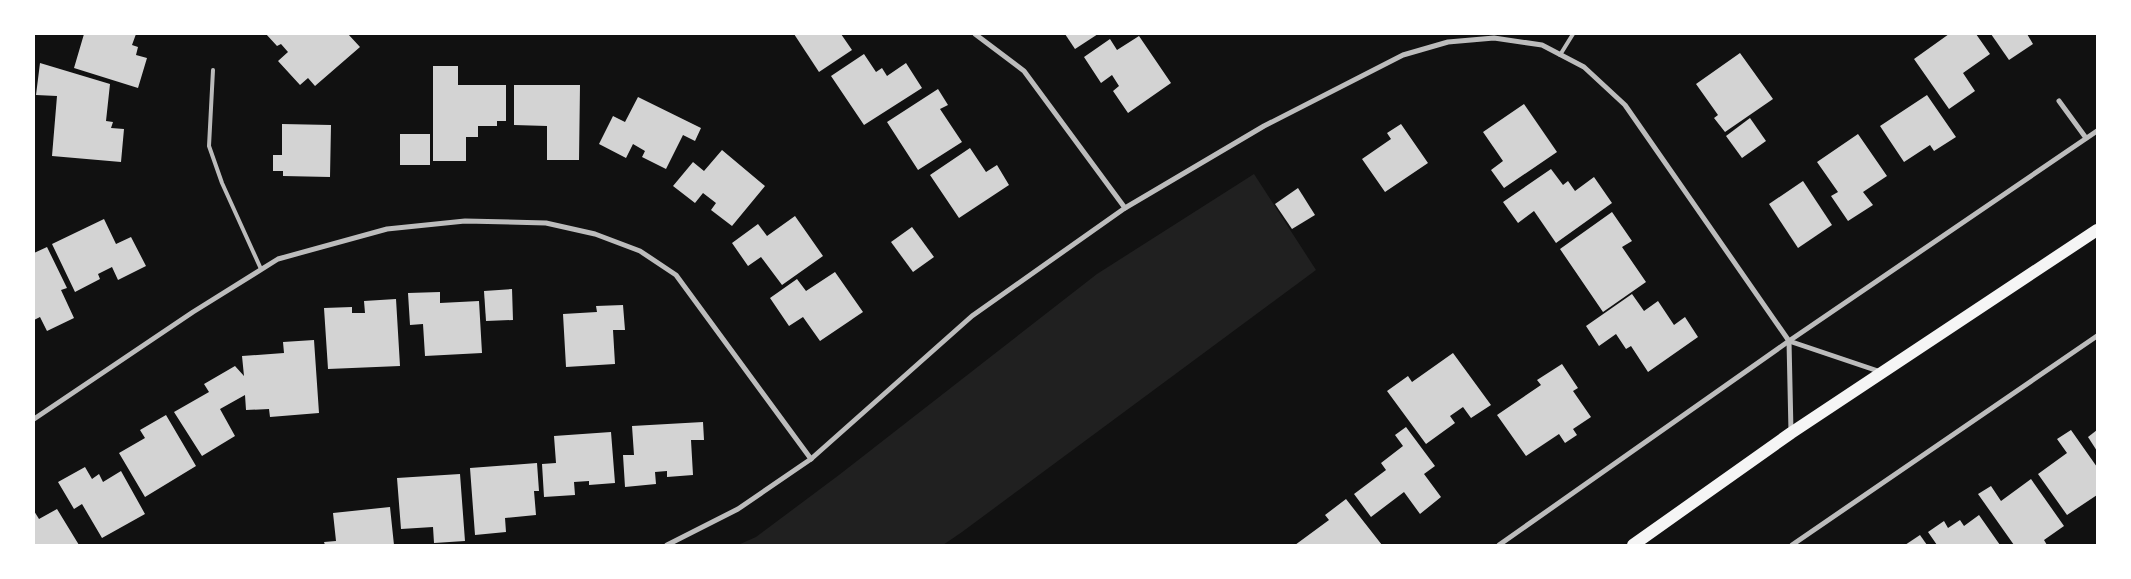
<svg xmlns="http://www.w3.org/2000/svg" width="2131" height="579" font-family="Overpass,sans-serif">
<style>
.green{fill:#202020}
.building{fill:#d3d3d3}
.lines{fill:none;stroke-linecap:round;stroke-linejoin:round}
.service{stroke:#bcbcbc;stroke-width:4}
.minor{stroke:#bcbcbc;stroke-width:5}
.primary{stroke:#f5f5f5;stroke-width:12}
</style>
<rect width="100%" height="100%" fill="#111"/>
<polygon class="green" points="1254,174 1316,270 962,532 943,545 738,545 756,537 839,475 1097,274"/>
<g class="building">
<polygon points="84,34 136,34 132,45 138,47 136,55 147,58 138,88 74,68"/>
<polygon points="266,34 348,34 360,47 315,86 308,78 300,85 278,61 288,52 281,44 277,46"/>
<polygon points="794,34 841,34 852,50 819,72"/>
<polygon points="1065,34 1098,34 1075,49"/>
<polygon points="1949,34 1976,34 1990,54 1963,73 1975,91 1949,109 1914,59"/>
<polygon points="1991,34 2027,34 2033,44 2009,60"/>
<polygon points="1139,36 1171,83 1128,113 1113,91 1119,86 1112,75 1101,83 1084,57 1110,39 1117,50"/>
<polygon points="1740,53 1773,99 1725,132 1714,118 1718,115 1696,84"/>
<polygon points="864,54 876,72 882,68 887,76 906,63 922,88 864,125 831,76"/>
<polygon points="40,63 110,84 106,121 113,122 111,128 124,129 121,162 52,156 57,96 36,95"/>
<polygon points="433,66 458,66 458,85 506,85 506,121 497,121 497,126 478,126 478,137 466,137 466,161 433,161"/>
<polygon points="514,85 580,85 579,160 547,160 547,126 514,125"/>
<polygon points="938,89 948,105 940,109 962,142 918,170 887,122"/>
<polygon points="1927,95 1956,137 1934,151 1930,145 1904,162 1880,126"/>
<polygon points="638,97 701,128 695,141 683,135 666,169 642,157 645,151 633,144 626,158 599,144 613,116 625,122"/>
<polygon points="1524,104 1557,152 1504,188 1491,170 1503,161 1483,132"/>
<polygon points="1750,118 1766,141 1742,158 1726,136"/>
<polygon points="282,124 331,125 330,177 283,176 283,171 273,171 273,155 282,155"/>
<polygon points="1401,124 1428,163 1385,192 1362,159 1391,139 1387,133"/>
<rect x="400" y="134" width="30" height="31"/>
<polygon points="1858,134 1887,176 1863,192 1873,205 1848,221 1831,196 1838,192 1817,162"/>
<polygon points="970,148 986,172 997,165 1009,185 959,218 930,175"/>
<polygon points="722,150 765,186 732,226 711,210 716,203 703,193 695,203 673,186 693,162 704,171"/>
<polygon points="1551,169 1563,185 1568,181 1575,191 1594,177 1612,203 1556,243 1534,211 1518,223 1503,202"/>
<polygon points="1803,181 1832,225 1798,248 1769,204"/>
<polygon points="1298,188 1315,215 1292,229 1275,204"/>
<polygon points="1612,212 1632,241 1622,247 1646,282 1603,312 1560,249"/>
<polygon points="795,216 823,256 782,285 761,257 748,266 732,243 758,224 767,236"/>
<polygon points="104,219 116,244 131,237 146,266 118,280 112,267 98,274 100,279 75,292 52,244"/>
<polygon points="912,227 934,257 913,272 891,242"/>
<polygon points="47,247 67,288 61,290 74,318 47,331 40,317 34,320 34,253"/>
<polygon points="835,272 863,312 820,341 803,317 789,326 770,298 797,279 806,291"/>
<polygon points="512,289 513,320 486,321 484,291"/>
<polygon points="440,292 440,303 479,301 482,353 425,356 423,324 410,325 408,293"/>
<polygon points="1632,294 1644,311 1658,301 1674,325 1685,317 1698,337 1648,372 1631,346 1626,349 1616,334 1599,346 1586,326"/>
<polygon points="396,299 400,366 328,369 324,308 352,307 352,313 365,313 364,301"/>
<polygon points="623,305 625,330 613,330 615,364 566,367 563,314 597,312 596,306"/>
<polygon points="314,340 319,413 270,417 269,409 246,410 245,395 220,409 235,436 202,456 174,412 209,392 204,384 235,366 244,376 242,356 284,353 283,342"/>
<polygon points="1453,353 1491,405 1471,418 1463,407 1450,416 1455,423 1426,444 1387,391 1408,376 1412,382"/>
<polygon points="1562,364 1578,388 1573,391 1591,417 1573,429 1577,435 1565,443 1559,434 1526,456 1497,415 1541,385 1537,380"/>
<polygon points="166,415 196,466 145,497 119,453 145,438 140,430"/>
<polygon points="703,422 704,440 691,440 693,475 667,477 667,471 655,472 656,484 625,487 623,455 634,455 632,426"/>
<polygon points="1406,427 1435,466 1424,474 1441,497 1420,514 1404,492 1371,517 1354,494 1386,470 1381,463 1403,446 1395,435"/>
<polygon points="2071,430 2097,467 2097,495 2067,515 2038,474 2067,453 2057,439"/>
<polygon points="2097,430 2097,451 2088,437"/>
<polygon points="611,432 615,483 589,485 589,481 574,482 575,495 544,497 542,464 556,463 554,436"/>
<polygon points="537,463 539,491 534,491 536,515 505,518 506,532 475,535 470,468"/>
<polygon points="85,467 92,479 99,474 103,482 121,471 145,514 102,538 82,504 74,509 58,482"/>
<polygon points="460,474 465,541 434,543 433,527 401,529 397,478"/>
<polygon points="2031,479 2064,526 2044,540 2047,545 2014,545 1978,494 1991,486 2001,501"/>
<polygon points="1346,499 1382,545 1295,545 1329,520 1325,515"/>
<polygon points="390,507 394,545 325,545 324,542 336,541 333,513"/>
<polygon points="57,509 79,545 34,545 34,511 39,519"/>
<polygon points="1979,515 2000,545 1937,545 1928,532 1944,521 1948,528 1960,520 1964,526"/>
<polygon points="1920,535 1927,545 1905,545"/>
</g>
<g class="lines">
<g class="service">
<polyline points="1560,55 1573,34"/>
<polyline points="213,70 209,146 222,183 261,269"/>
</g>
<g class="minor">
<polyline points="975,34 1024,71 1125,208"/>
<polyline points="2059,101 2086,138"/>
<polyline points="1789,341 1881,372"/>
<polyline points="34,419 193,312 278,259 387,229 465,221 546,223 595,234 640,251 676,275 811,459"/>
<polyline points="667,545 738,509 811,459 972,316 1125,208 1264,126 1403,55 1448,42 1494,38 1542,45 1584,67 1625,105 1789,341 1791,432"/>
<polyline points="1499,545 1789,341 2097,131"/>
<polyline points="1792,545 2097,336"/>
</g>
<polyline class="primary" points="1633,545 1791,433 2097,230"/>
</g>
<rect width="2131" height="579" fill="none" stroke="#ffffff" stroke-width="70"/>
</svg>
